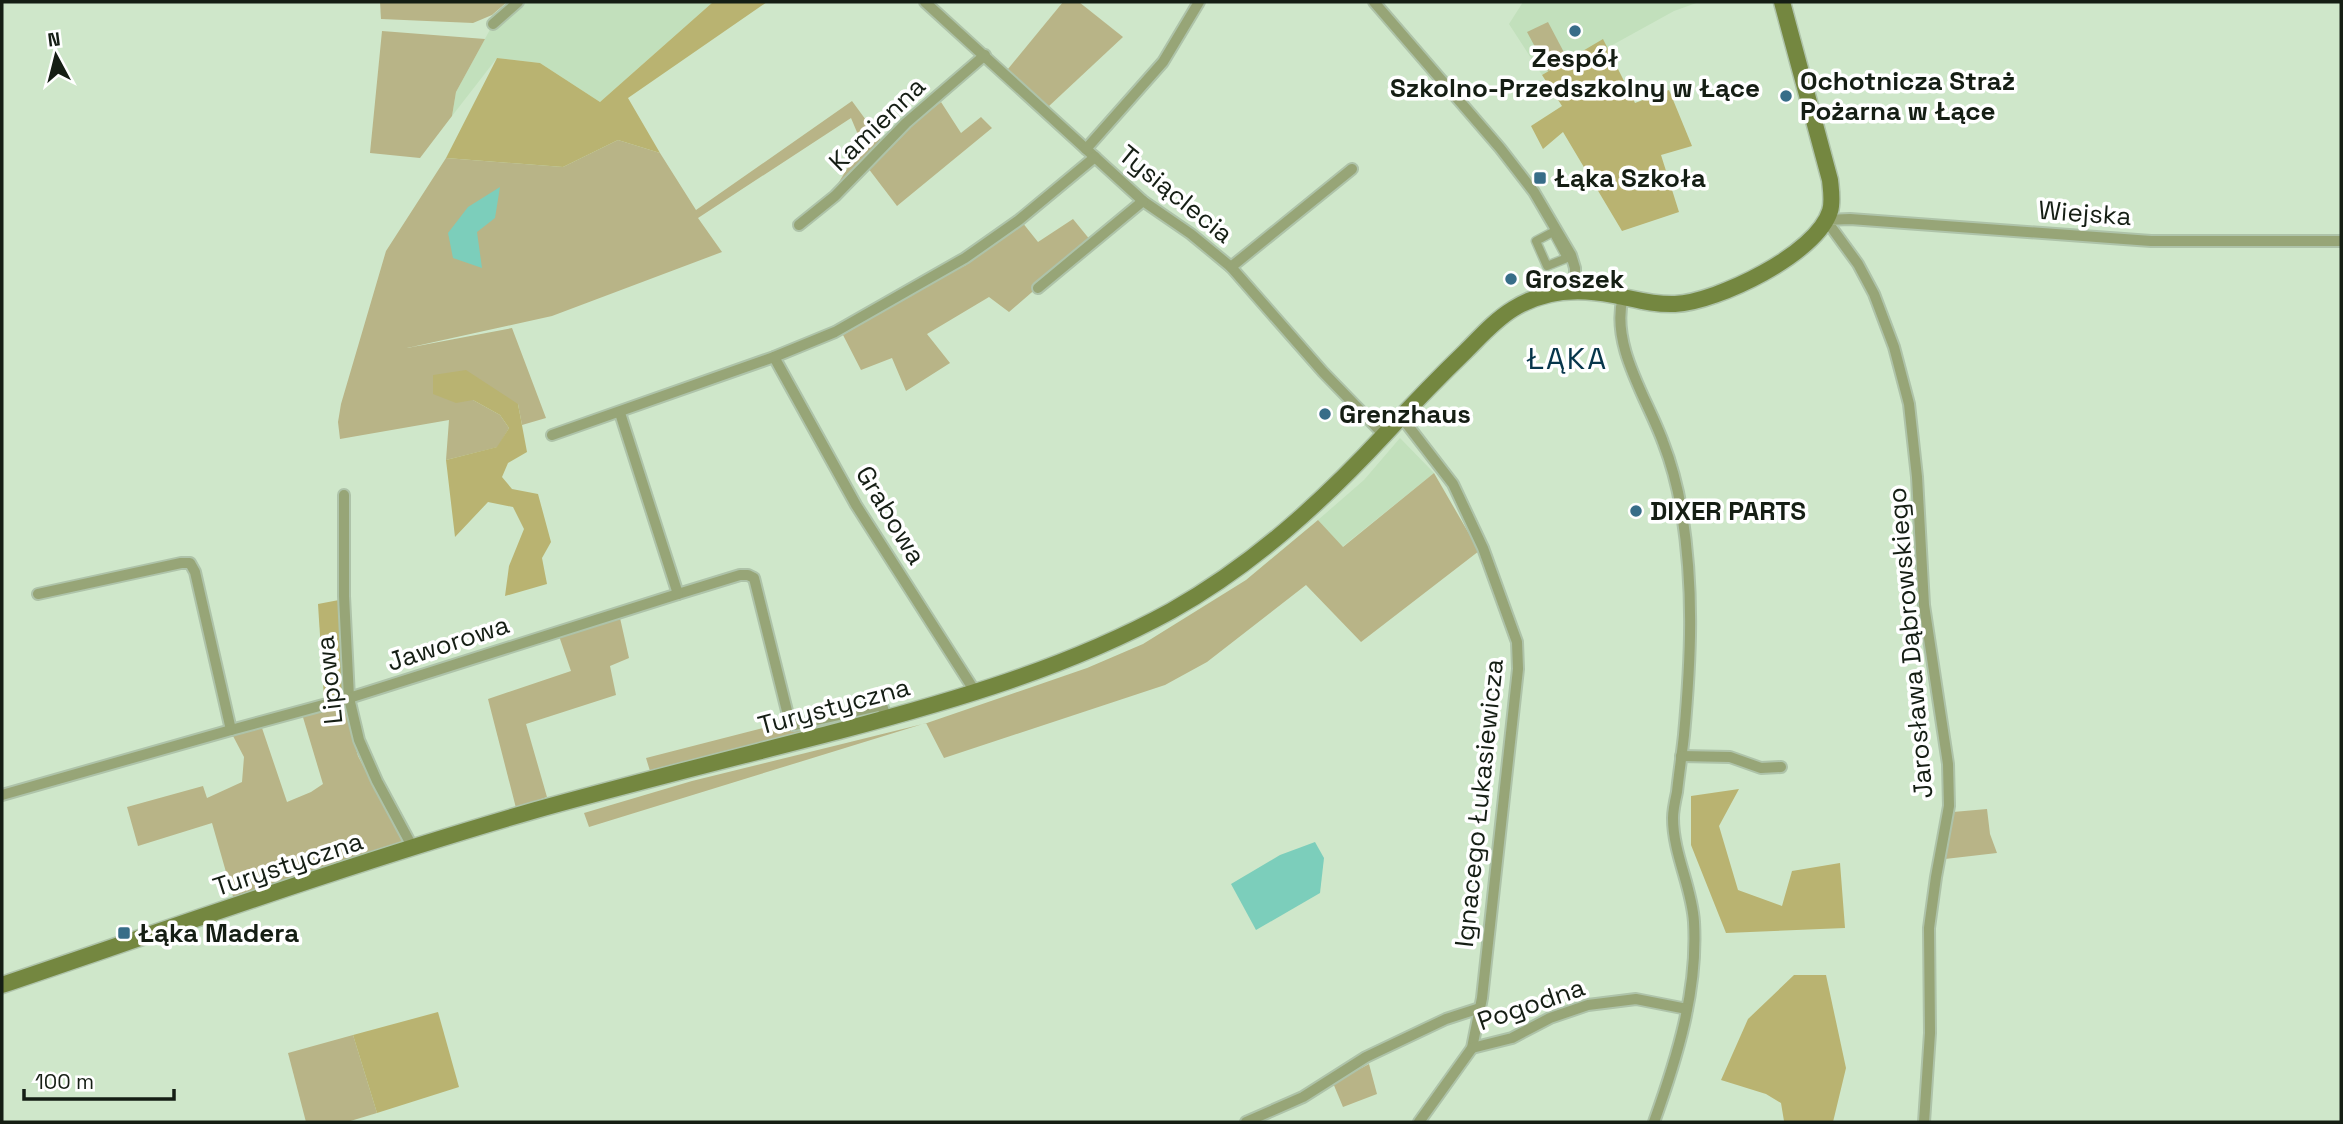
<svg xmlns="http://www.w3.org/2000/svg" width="2343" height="1124" font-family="'Space Grotesk',sans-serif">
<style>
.built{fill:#c2e0bc}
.green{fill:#b8b487}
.forest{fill:#b9b371}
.water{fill:#7ccebb}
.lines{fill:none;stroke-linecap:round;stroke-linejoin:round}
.pedestrian-casing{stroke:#aec3a9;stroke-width:11}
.minor-casing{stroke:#aec3a9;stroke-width:14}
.secondary-casing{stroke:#aec3a9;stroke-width:19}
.pedestrian{stroke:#97a577;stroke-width:8}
.minor{stroke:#97a577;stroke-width:10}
.secondary{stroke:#748740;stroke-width:16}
.poi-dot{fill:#376d88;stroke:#fff;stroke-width:2.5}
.labels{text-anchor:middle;stroke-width:7;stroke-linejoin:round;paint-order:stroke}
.poi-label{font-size:26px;font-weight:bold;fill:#151e14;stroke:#fff;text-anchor:start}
.street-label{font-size:26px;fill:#151e14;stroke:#fff}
.quarter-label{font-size:30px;letter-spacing:2px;fill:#07364b;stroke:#fff}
</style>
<rect width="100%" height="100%" fill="#cfe7ca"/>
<g class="built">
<polygon points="518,2 713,2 600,102 540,63 497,58 452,116 456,92 493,24"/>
<polygon points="1523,2 1699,2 1674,11 1607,48 1603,40 1542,75 1509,24"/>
<polygon points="1400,438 1434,473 1342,547 1318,520 1364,480"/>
</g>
<g class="green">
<polygon points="380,2 507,2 492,15 473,23 381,19"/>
<polygon points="1063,2 1079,2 1123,37 1048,107 1008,69"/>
<polygon points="1548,22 1568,60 1548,71 1527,32"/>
<polygon points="382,31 485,39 456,92 452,116 420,158 370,153"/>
<polygon points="852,101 885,146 941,102 961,133 981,117 992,128 897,206 868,168 833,192 862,144 851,118 698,218 722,252 552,316 407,348 512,328 546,418 522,425 518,404 473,400 500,415 509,428 498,447 446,460 449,420 340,439 338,422 341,404 386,251 446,158 563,167 618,140 660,153 696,210"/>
<polygon points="1073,219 1091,241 1009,312 989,297 927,334 950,363 906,391 892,358 861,370 843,335 929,284 966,265 1022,222 1038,242"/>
<polygon points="1434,473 1479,551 1361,642 1306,585 1207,662 1165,685 944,758 926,723 589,827 584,813 692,781 927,723 1087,668 1143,644 1246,580 1318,520 1343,547"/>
<polygon points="620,618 629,658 610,666 616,695 526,724 547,797 516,808 488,699 571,671 559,636"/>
<polygon points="343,704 358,756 403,843 234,900 212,823 138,846 127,807 203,786 207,798 242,782 244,757 233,736 262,728 287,802 311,792 323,784 302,714"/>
<polygon points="858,714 865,716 650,771 646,758 786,722 794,730"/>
<polygon points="1987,809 1990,834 1997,853 1945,859 1953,812"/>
<polygon points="353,1035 377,1113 347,1122 306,1122 288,1053"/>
<polygon points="1369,1064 1377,1094 1343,1107 1333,1083"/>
</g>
<g class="forest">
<polygon points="713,2 767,2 628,98 660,153 618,140 563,167 446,158 497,58 540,63 600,102"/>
<polygon points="1603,39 1635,103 1669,90 1692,146 1661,155 1679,212 1622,231 1563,132 1543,149 1531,126 1562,106 1542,75"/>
<polygon points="466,370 518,404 527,452 508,463 502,477 512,489 538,494 551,542 542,558 547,584 505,596 509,566 524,529 513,507 488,502 455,537 446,460 497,447 509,428 500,415 473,400 456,403 433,394 433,375"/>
<polygon points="339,600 345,693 324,698 318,604"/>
<polygon points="1739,789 1719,826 1738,890 1782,906 1792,871 1840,863 1845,928 1726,933 1691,845 1691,796"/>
<polygon points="1794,975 1826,975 1846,1068 1833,1122 1782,1122 1784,1121 1781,1103 1766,1094 1721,1080 1748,1019"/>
<polygon points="438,1012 459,1087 377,1113 353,1035"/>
</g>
<g class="water">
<polygon points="500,187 495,218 477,232 482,268 453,258 448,233 468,207"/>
<polygon points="1315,842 1324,858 1320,893 1256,930 1231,884 1280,855"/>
</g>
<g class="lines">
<defs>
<polygon id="pedestrian" points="1553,232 1567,258 1547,266 1536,241"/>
<g id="minor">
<polyline points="925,2 1143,201 1191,234 1231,267 1323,372 1384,435"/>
<polyline points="1374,2 1500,148 1534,192 1571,255 1575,268 1575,291"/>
<polyline points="493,24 518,2"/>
<polyline points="1086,149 1163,62 1199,2"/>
<polyline points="799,225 835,196 906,123 985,55"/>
<polyline points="1231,267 1352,169"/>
<polyline points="1038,288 1143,201"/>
<path d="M 1623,297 C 1610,345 1647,398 1663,442 C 1672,465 1678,489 1682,513 C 1694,590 1691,658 1684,735 C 1682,754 1679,773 1677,792 C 1675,801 1673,810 1673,818 C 1673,854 1692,887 1694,922 C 1698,991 1677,1058 1654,1122"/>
<polyline points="774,357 856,505 976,693"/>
<polyline points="620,413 678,594 740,575 748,575 754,578 789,719 794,725 882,705 886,718"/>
<polyline points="1400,418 1406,423 1453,484 1483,548 1517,642 1518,669 1482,998 1472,1048 1419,1122"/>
<polyline points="552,435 774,357 835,332 965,258 1019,220 1095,157"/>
<polyline points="344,495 344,596 349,698 359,740 377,781 413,848"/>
<polyline points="38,594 181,563 190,563 195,572 231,730 349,698 678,594"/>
<polyline points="1681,756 1730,757 1761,768 1781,767"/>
<polyline points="2,795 231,730"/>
<polyline points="1472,1048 1512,1038 1550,1018 1588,1005 1636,999 1687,1009"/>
<polyline points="1246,1122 1303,1097 1366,1057 1446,1019 1480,1008"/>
<polyline points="1924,1122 1930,1033 1929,928 1936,877 1949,806 1948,764 1924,605 1917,477 1909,404 1894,347 1874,294 1858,264 1826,220 1850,219 2151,241 2341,241"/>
</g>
<path id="secondary" d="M 2,985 C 179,925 356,862 536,810 C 636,782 738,757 839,731 C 952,701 1067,668 1171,611 C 1253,565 1322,502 1386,433 C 1412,405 1439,377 1466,351 C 1481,336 1495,320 1513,309 C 1543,290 1579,288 1613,295 C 1634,299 1654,305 1675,304 C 1717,302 1817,254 1830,211 C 1833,202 1831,190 1830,180 L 1782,2"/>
</defs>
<use href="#pedestrian" class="pedestrian-casing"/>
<use href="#minor" class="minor-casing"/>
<use href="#secondary" class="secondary-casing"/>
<use href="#pedestrian" class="pedestrian"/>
<use href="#minor" class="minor"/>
<use href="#secondary" class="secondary"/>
</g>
<g class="poi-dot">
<circle cx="1575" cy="31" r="7"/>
<circle cx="1786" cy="96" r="7"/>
<rect x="1533" y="171" width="14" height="14" rx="3.5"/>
<circle cx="1511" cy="279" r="7"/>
<circle cx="1325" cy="414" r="7"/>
<circle cx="1636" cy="511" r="7"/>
<rect x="117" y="926" width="14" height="14" rx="3.5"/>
</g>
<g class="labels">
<g class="poi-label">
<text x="1575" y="67" text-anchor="middle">Zespół<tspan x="1575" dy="30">Szkolno-Przedszkolny w Łące</tspan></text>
<text x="1800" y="90">Ochotnicza Straż<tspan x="1800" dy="30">Pożarna w Łące</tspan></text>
<text x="1554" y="187">Łąka Szkoła</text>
<text x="1525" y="288">Groszek</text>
<text x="1339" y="423">Grenzhaus</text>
<text x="1650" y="520">DIXER PARTS</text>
<text x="138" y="942">Łąka Madera</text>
</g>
<g class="street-label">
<text transform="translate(877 124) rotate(-44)" y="9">Kamienna</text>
<text transform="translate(1176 194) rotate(39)" y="9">Tysiąclecia</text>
<text transform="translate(2085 213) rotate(4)" y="9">Wiejska</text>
<text transform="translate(891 515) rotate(59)" y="9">Grabowa</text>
<text transform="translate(448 643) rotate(-18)" y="9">Jaworowa</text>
<text transform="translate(1910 643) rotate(-95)" y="9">Jarosława Dąbrowskiego</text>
<text transform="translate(329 680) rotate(-96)" y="9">Lipowa</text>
<text transform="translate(834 706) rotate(-15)" y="9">Turystyczna</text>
<text transform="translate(1479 803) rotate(-84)" y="9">Ignacego Łukasiewicza</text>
<text transform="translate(288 864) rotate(-18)" y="9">Turystyczna</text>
<text transform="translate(1531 1004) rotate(-19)" y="9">Pogodna</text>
</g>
<g class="quarter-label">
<text x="1567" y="369">ŁĄKA</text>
</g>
</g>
<rect width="2343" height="1124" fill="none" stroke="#151e14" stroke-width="7"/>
<g transform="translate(56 56) rotate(353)" stroke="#ffffff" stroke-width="5" paint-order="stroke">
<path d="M0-5L12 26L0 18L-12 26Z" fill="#151e14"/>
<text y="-10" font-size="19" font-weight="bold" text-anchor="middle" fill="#151e14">N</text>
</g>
<path d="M24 1089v10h150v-10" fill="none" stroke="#151e14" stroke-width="3.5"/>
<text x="35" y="1089" font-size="21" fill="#151e14" stroke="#ffffff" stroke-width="5" paint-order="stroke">100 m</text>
</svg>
